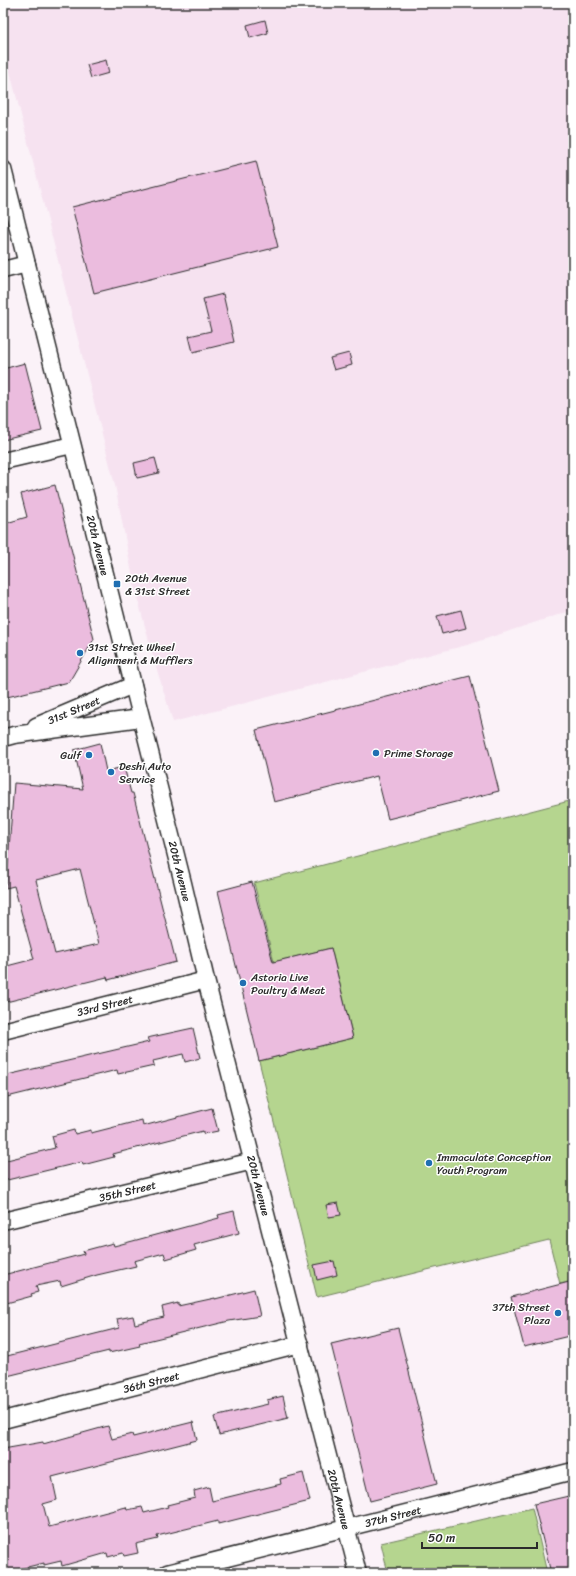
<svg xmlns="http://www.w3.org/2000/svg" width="576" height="1576" font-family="Sriracha,sans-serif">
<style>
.built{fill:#f6e2f0}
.green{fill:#b5d58f;stroke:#70805d}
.building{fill:#ebbcde;stroke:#2b2b2b;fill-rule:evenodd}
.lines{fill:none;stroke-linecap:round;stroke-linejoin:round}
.minor-casing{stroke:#2b2b2b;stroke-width:19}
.minor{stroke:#fff;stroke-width:16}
.poi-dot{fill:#1f6fb2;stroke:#fff;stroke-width:1.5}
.labels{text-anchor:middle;stroke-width:3;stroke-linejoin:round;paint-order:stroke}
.street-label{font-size:11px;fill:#2b2b2b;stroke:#fff}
.poi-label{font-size:11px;fill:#2b2b2b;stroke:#fff;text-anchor:start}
</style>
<rect width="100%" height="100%" fill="#fbf2f8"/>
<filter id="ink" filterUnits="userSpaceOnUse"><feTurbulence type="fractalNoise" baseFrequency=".025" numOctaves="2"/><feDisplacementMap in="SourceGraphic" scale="8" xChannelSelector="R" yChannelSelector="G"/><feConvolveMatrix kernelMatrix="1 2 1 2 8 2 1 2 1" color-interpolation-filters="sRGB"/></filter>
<g filter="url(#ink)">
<polygon class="built" points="3,3 573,3 573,610 467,645 173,722 154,660 135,589 115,485 3,44"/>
<g class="green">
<polygon points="573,800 573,1281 560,1284 549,1240 317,1297 259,1061 353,1038 331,948 274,962 254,883"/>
<polygon points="532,1508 547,1573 388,1573 381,1543"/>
</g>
<g class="building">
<polygon points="265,20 268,33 250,38 247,25"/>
<polygon points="106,60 109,73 91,78 87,65"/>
<polygon points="256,161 278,247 94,293 72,207"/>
<polygon points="223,294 234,342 193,352 189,336 211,331 203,299"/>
<polygon points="349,353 352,365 334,370 330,358"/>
<polygon points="25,363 42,431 3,440 3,369"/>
<polygon points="155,458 159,473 137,478 134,463"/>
<polygon points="55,485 94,639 69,682 3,698 3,524 27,517 21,494"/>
<polygon points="461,610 466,628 442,634 437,616"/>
<polygon points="470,676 499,791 388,819 377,776 274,802 256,730"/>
<path d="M 100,743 L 106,771 L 124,767 L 131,793 L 133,793 L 176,962 L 108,980 L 107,977 L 6,1002 L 3,990 L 3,967 L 34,959 L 14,886 L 6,888 L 14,783 L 83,789 L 74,750 ZM 80,869 L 99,944 L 55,954 L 36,880 Z"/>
<polygon points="252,882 273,962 331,948 353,1038 259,1061 218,891"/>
<polygon points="193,1028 200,1058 185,1062 183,1054 153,1061 154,1066 118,1074 117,1070 3,1098 3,1076 149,1042 147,1038"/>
<polygon points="212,1108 218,1131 203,1134 203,1131 113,1154 114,1157 83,1165 82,1162 3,1181 3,1161 55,1148 52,1136 74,1130 75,1134 91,1130 91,1133 142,1120 143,1126"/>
<polygon points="338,1203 341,1215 329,1217 326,1205"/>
<polygon points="234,1211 239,1233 194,1245 196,1250 166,1259 164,1253 134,1261 136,1266 97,1275 61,1286 60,1281 36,1286 38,1292 31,1294 32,1296 3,1304 3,1275 84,1254 83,1251 113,1243 114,1246 219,1218 218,1215"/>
<polygon points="334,1261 337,1275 317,1280 314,1265"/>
<polygon points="573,1281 573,1335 524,1347 511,1297"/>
<polygon points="254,1289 260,1316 229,1321 139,1343 140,1346 109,1353 109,1351 3,1377 3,1357 119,1328 117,1319 133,1316 135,1324 164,1317 162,1307 178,1303 178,1306 215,1298 215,1299"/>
<polygon points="398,1328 437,1484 370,1501 331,1344"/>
<polygon points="283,1396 288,1418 219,1435 214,1417 268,1404 267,1400"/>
<polygon points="193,1422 197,1440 52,1477 57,1500 43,1504 49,1527 126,1507 127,1510 142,1507 144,1513 168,1507 167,1505 195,1498 194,1491 209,1487 212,1501 281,1484 280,1479 303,1473 310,1501 218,1524 218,1521 157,1536 158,1539 136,1544 138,1553 124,1556 123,1553 108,1557 107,1553 62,1566 61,1561 44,1565 44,1563 3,1573 3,1449 43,1442 43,1444 108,1426 112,1439 132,1434 133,1437"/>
<polygon points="573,1495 573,1573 551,1573 534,1504"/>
</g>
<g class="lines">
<defs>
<g id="minor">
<path id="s1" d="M 3,169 L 183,883 L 206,980 L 358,1573"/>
<polyline points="3,270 27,264"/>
<polyline points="3,461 72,445"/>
<path id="s2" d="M 36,726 L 133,685"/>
<polyline points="3,738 14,735 141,718"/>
<path id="s3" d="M 3,1031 L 206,980"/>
<path id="s4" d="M 3,1221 L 253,1161"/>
<path id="s5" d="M 3,1420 L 300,1344"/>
<path id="s6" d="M 167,1573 L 573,1471"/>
</g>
</defs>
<use href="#minor" class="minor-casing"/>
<use href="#minor" class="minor"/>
</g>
</g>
<g class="poi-dot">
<rect x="113" y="580" width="8" height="8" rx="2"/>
<circle cx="80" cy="653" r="4"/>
<circle cx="376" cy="753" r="4"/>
<circle cx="89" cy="755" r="4"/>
<circle cx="111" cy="772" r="4"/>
<circle cx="243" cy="983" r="4"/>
<circle cx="429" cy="1163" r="4"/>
<circle cx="558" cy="1313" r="4"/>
</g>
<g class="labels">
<g class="street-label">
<text dy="4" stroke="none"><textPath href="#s1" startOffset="388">20th Avenue</textPath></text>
<text dy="4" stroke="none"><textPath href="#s2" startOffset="41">31st Street</textPath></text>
<text dy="4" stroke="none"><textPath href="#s1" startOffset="724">20th Avenue</textPath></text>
<text dy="4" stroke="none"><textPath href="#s3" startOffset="105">33rd Street</textPath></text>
<text dy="4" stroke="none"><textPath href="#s1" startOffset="1048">20th Avenue</textPath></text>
<text dy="4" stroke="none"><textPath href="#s4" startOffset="128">35th Street</textPath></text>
<text dy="4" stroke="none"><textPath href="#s5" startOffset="153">36th Street</textPath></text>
<text dy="4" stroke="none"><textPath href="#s1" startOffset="1372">20th Avenue</textPath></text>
<text dy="4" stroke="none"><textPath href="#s6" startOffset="233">37th Street</textPath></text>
</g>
<g class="poi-label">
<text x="125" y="582">20th Avenue<tspan x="125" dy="13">&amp; 31st Street</tspan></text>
<text x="88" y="651">31st Street Wheel<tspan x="88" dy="13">Alignment &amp; Mufflers</tspan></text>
<text x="384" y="757">Prime Storage</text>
<text x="81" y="759" text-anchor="end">Gulf</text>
<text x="119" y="770">Deshi Auto<tspan x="119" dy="13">Service</tspan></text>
<text x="251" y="981">Astoria Live<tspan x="251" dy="13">Poultry &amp; Meat</tspan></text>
<text x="437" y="1161">Immaculate Conception<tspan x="437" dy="13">Youth Program</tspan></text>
<text x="550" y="1311" text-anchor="end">37th Street<tspan x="550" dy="13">Plaza</tspan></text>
</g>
</g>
<rect width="576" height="1576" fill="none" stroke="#fff" stroke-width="16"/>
<rect x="8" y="8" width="560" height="1560" fill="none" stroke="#2b2b2b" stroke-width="1.5" filter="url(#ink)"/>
<path d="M422 1542v6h115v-6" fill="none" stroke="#2b2b2b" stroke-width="2"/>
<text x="428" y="1542" font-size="12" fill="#2b2b2b" stroke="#ffffff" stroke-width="3" paint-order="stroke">50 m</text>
</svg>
